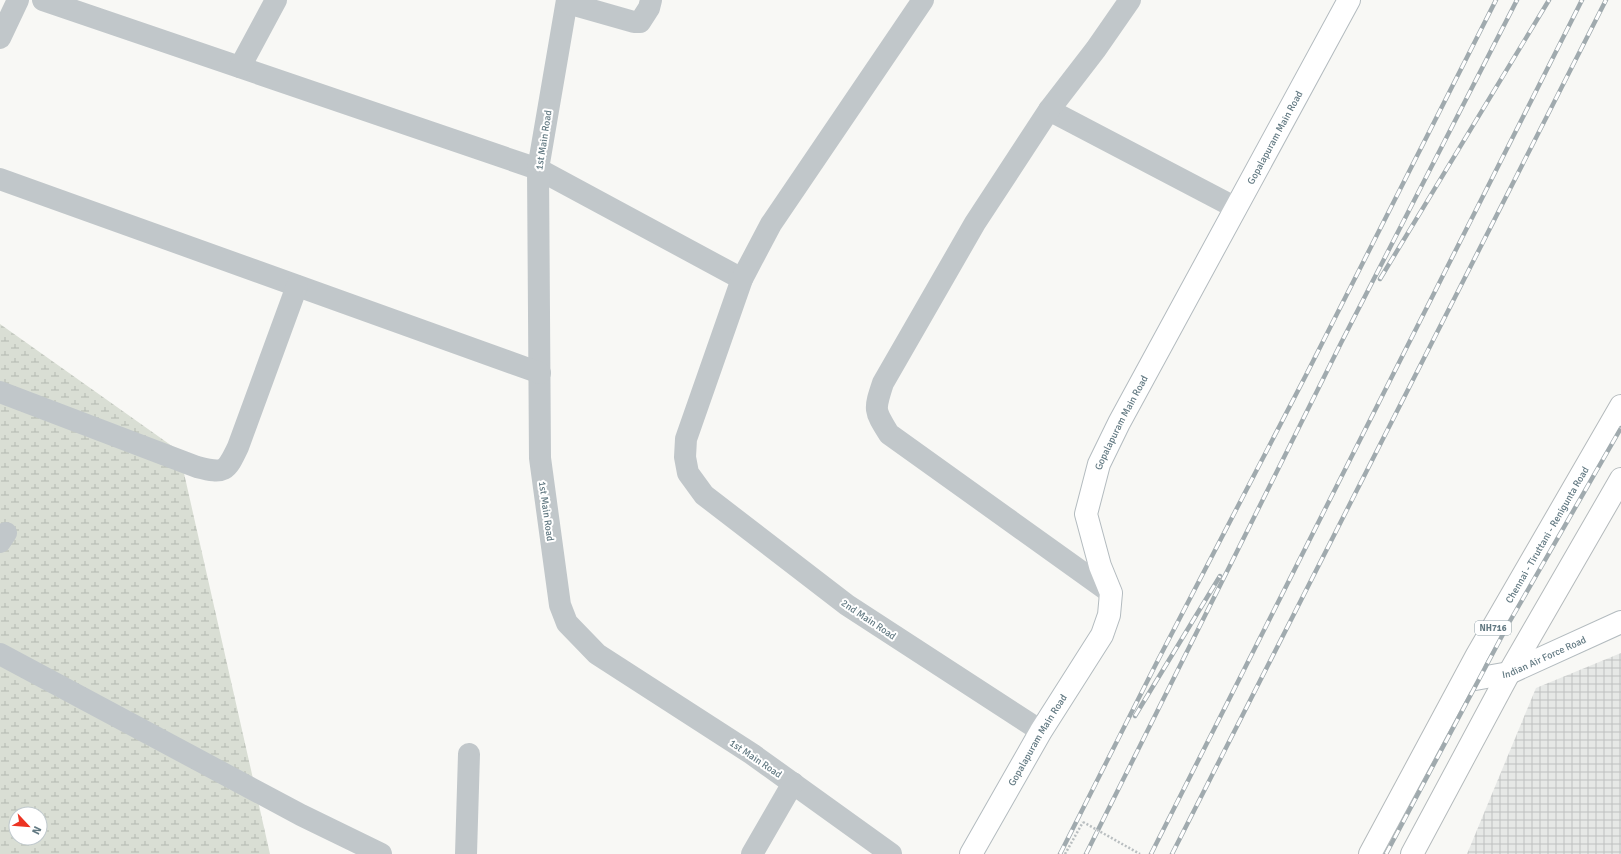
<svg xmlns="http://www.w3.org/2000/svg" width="1621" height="854" font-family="Signika,sans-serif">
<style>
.industrial{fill:url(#industrial-grid)}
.wetland{fill:url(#wetland-marsh);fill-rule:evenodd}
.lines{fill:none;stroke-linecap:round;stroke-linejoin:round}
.secondary-casing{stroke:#b3bbbf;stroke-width:24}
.highway-casing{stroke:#b4babc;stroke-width:24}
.path{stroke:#b9bec0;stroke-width:2.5;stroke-dasharray:2 2;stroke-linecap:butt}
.street{stroke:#c1c7ca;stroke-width:22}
.secondary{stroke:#fff;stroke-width:22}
.highway{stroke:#fff;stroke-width:22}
.rail-casing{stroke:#a0aaae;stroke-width:4.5}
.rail{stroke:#fff;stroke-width:3;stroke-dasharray:9;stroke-linecap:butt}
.path-bridge{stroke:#b9bec0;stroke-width:2.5;stroke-dasharray:2 2;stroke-linecap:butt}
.labels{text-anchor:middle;stroke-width:4;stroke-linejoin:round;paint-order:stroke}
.shield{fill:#fff;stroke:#91a1a8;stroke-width:1}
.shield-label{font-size:9px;font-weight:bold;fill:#627982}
.street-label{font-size:10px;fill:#627982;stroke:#fff}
</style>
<defs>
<pattern id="industrial-grid" width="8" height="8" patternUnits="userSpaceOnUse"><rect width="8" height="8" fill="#e6e8e6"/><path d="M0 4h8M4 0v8" fill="none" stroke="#bec1c0"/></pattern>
<pattern id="wetland-marsh" width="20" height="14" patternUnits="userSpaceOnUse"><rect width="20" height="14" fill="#d9ded4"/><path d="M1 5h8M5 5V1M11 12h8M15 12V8" fill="none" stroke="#b3b9b1"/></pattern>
</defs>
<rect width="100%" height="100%" fill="#f8f8f5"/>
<polygon class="industrial" points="1621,653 1621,854 1467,854 1536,688"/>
<path class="wetland" d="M 0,324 L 179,451 L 270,854 L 0,854 ZM 16,814 L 40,814 L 40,838 L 16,838 Z"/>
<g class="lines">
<defs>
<g id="secondary">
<path id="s1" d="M 1464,681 L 1509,673 L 1621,622"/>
<path id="s2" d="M 971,854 L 1041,731 L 1102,635 L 1109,615 L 1111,593 L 1100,566 L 1086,514 L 1099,464 L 1119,423 L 1349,0"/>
</g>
<g id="highway">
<path id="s3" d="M 1370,854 L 1477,655 L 1621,406"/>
<polyline points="1412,854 1509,673 1621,479"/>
</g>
</defs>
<use href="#secondary" class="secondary-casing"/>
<use href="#highway" class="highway-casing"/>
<polyline class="path" points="1065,854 1083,822"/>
<g class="street">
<polyline points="43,0 538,169 742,279"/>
<polyline points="567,0 538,169 540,458 560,605 567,623 597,654 752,754 891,854"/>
<polyline points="923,0 771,224 742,279 686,439 685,457 688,473 704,495 847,605 1041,731"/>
<polyline points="567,3 634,22 640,22 649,8 651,0"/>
<polyline points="0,38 18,0"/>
<polyline points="240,67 276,0"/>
<polyline points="1049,110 1236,208"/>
<polyline points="0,179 540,373"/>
<path d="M 0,392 L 197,467 C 225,474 226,472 238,447 L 297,286"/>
<polyline points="0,542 6,533"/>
<path d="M 1111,593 L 889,434 C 874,410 874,410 883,383 L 975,223 L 1049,110 L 1096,49 L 1130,0"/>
<polyline points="0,654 301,815 381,854"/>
<polyline points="466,854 469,754"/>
<polyline points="752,854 793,783"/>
</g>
<use href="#secondary" class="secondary"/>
<use href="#highway" class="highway"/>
<defs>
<g id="rail">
<polyline points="1380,279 1549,0"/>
<polyline points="1135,716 1220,576"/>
<polyline points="1060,854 1157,662 1305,377 1496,0"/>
<polyline points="1086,854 1341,343 1517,0"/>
<polyline points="1151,854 1582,0"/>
<polyline points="1172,854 1606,0"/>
<polyline points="1386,854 1510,621 1621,428"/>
</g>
</defs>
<use href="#rail" class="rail-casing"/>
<use href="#rail" class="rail"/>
<polyline class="path-bridge" points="1083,822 1140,854"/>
</g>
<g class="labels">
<rect class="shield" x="1475" y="621" width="36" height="14" rx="3"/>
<g class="shield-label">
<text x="1493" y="631">NH716</text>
</g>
<g class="street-label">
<text dy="4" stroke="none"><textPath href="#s2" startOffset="804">Gopalapuram Main Road</textPath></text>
<text transform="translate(543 140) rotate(-81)" y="4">1st Main Road</text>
<text dy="4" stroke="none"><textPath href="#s2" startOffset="480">Gopalapuram Main Road</textPath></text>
<text transform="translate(547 511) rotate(82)" y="4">1st Main Road</text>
<text dy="4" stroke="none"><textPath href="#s3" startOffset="365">Chennai - Tiruttani - Renigunta Road</textPath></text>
<text transform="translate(869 619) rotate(34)" y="4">2nd Main Road</text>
<text dy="4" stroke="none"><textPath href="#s1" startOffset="84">Indian Air Force Road</textPath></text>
<text dy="4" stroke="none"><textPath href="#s2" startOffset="132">Gopalapuram Main Road</textPath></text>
<text transform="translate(756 758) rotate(34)" y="4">1st Main Road</text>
</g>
</g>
<g transform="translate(28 826) rotate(116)"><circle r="19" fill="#ffffff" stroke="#c0c9cd"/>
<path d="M0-3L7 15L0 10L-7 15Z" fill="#ec3322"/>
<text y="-6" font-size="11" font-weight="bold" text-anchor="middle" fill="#627982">N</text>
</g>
</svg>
